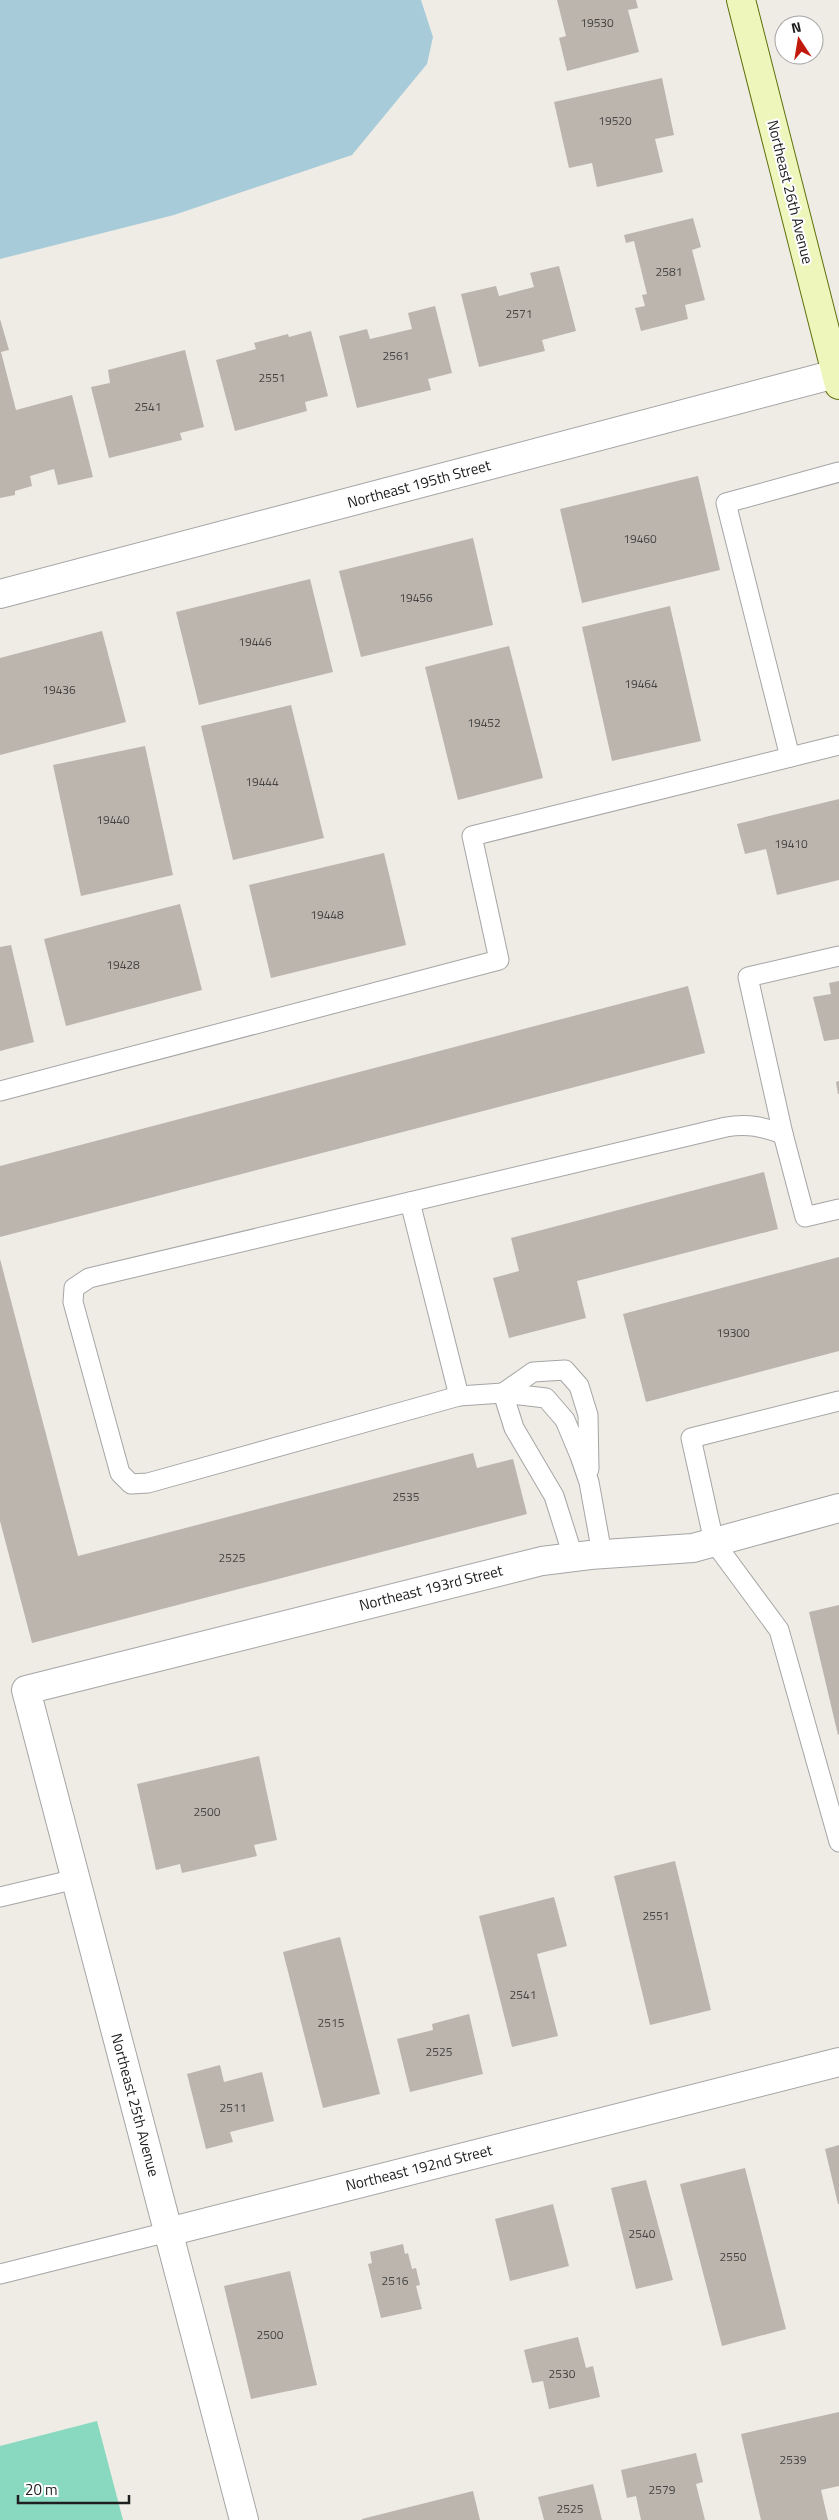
<svg xmlns="http://www.w3.org/2000/svg" width="839" height="2520" font-family="'Titillium Web',sans-serif">
<style>
.pitch{fill:#88d9bf}
.water{fill:#a8cbda}
.building{fill:#bbb5ae}
.lines{fill:none;stroke-linecap:round;stroke-linejoin:round}
.lane-casing{stroke:#a5a5a5;stroke-width:21}
.street-casing{stroke:#a5a5a5;stroke-width:30}
.secondary-casing{stroke:#5e700b;stroke-width:30}
.lane{stroke:#fff;stroke-width:19}
.street{stroke:#fff;stroke-width:28}
.secondary{stroke:#eff6bc;stroke-width:28}
.labels{text-anchor:middle;stroke-width:4;stroke-linejoin:round;paint-order:stroke}
.number-label{font-size:12px;fill:#454442}
.street-label{font-size:15px;fill:#1e1e1e;stroke:#fff}
</style>
<rect width="100%" height="100%" fill="#efece5"/>
<polygon class="pitch" points="97,2421 123,2520 0,2520 0,2446"/>
<polygon class="water" points="0,0 421,0 433,37 427,64 352,155 174,215 0,259"/>
<g class="building">
<polygon points="557,0 636,0 638,8 628,10 639,52 567,71 559,38 566,36"/>
<polygon points="662,78 674,135 655,139 663,172 597,187 592,163 569,168 554,102"/>
<polygon points="693,218 701,247 692,250 705,300 685,305 688,319 641,331 635,308 645,306 642,295 647,294 634,241 626,243 624,235"/>
<polygon points="559,266 576,331 542,340 545,351 479,367 461,294 496,286 499,296 534,287 530,273"/>
<polygon points="435,306 452,373 428,379 431,390 357,408 339,336 367,329 370,339 412,329 408,313"/>
<polygon points="0,319 9,350 1,352 16,410 72,395 93,477 58,485 54,469 30,476 32,486 15,491 15,495 0,498"/>
<polygon points="311,331 328,396 305,402 307,411 235,431 216,360 256,349 254,343 288,334 289,337"/>
<polygon points="185,350 204,427 180,433 182,440 109,458 91,387 110,383 108,370"/>
<polygon points="698,476 720,570 582,603 560,509"/>
<polygon points="473,538 493,625 361,657 339,571"/>
<polygon points="310,579 333,672 199,705 176,612"/>
<polygon points="670,606 701,741 612,761 582,627"/>
<polygon points="102,631 126,722 0,755 0,658"/>
<polygon points="509,646 543,778 458,800 425,667"/>
<polygon points="291,705 324,838 233,860 201,726"/>
<polygon points="145,746 173,875 81,896 53,765"/>
<polygon points="839,799 839,880 777,895 766,849 745,854 737,824"/>
<polygon points="384,853 406,945 271,978 249,885"/>
<polygon points="180,904 202,990 66,1026 44,939"/>
<polygon points="11,945 34,1042 0,1051 0,947"/>
<polygon points="839,981 839,1039 824,1041 813,997 831,994 829,983"/>
<polygon points="688,986 705,1053 0,1237 0,1166"/>
<polygon points="839,1081 839,1094 838,1094 836,1082"/>
<polygon points="764,1172 778,1229 577,1281 586,1318 509,1338 493,1278 519,1271 511,1238"/>
<polygon points="839,1257 839,1351 646,1402 623,1314"/>
<polygon points="0,1259 78,1556 473,1453 477,1468 513,1459 527,1514 32,1643 0,1521"/>
<polygon points="839,1605 839,1734 838,1735 809,1612"/>
<polygon points="259,1756 277,1840 254,1845 257,1856 182,1873 180,1864 156,1870 137,1784"/>
<polygon points="675,1861 711,2010 650,2025 614,1876"/>
<polygon points="554,1897 567,1946 537,1954 558,2036 512,2047 479,1916"/>
<polygon points="340,1937 380,2094 323,2108 283,1952"/>
<polygon points="469,2014 483,2074 410,2092 397,2039 433,2030 432,2024"/>
<polygon points="220,2065 224,2082 262,2072 274,2121 230,2132 233,2142 206,2149 187,2074"/>
<polygon points="839,2145 839,2204 838,2204 825,2149"/>
<polygon points="745,2168 786,2329 722,2346 680,2184"/>
<polygon points="646,2180 673,2280 636,2289 611,2188"/>
<polygon points="553,2204 569,2266 510,2281 495,2219"/>
<polygon points="403,2244 405,2254 408,2253 412,2269 416,2268 420,2285 416,2286 422,2309 381,2318 368,2264 372,2263 370,2252"/>
<polygon points="290,2271 317,2385 251,2399 224,2286"/>
<polygon points="578,2337 586,2368 593,2366 600,2397 549,2409 543,2381 532,2383 524,2350"/>
<polygon points="839,2412 839,2486 821,2490 828,2520 761,2520 741,2434"/>
<polygon points="696,2453 703,2482 696,2484 705,2520 641,2520 636,2496 627,2498 621,2470"/>
<polygon points="593,2484 602,2520 544,2520 538,2497"/>
<polygon points="473,2491 480,2520 362,2520 362,2519"/>
</g>
<g class="lines">
<defs>
<g id="lane">
<polyline points="790,757 726,503 839,472"/>
<polyline points="839,956 748,977 783,1134 805,1217 839,1209"/>
<polyline points="0,1091 499,960 472,836 839,745"/>
<polyline points="410,1202 459,1396"/>
<polyline points="503,1393 533,1372 565,1370 579,1386 588,1415 589,1469"/>
<polyline points="503,1393 514,1428 554,1496 573,1556"/>
<polyline points="839,1401 691,1438 714,1542 779,1630 839,1842"/>
<path d="M 602,1554 L 589,1482 L 580,1456 L 565,1420 L 546,1398 L 503,1393 L 459,1396 L 148,1483 L 131,1484 L 120,1473 L 73,1302 L 74,1288 L 89,1278 L 726,1127 C 748,1123 763,1127 783,1134"/>
<polyline points="0,1897 76,1879"/>
<polyline points="0,2274 168,2232"/>
</g>
<g id="street">
<polyline points="0,594 839,373"/>
<polyline points="168,2232 839,2062"/>
<polyline points="244,2520 26,1690 542,1561 590,1555 693,1548 839,1508"/>
</g>
<polyline id="secondary" points="741,0 839,385"/>
</defs>
<use href="#lane" class="lane-casing"/>
<use href="#street" class="street-casing"/>
<use href="#secondary" class="secondary-casing"/>
<use href="#lane" class="lane"/>
<use href="#street" class="street"/>
<use href="#secondary" class="secondary"/>
</g>
<g class="labels">
<g class="number-label">
<text x="597" y="27">19530</text>
<text x="615" y="125">19520</text>
<text x="669" y="276">2581</text>
<text x="519" y="318">2571</text>
<text x="396" y="360">2561</text>
<text x="272" y="382">2551</text>
<text x="148" y="411">2541</text>
<text x="640" y="543">19460</text>
<text x="416" y="602">19456</text>
<text x="255" y="646">19446</text>
<text x="641" y="688">19464</text>
<text x="59" y="694">19436</text>
<text x="484" y="727">19452</text>
<text x="262" y="786">19444</text>
<text x="113" y="824">19440</text>
<text x="791" y="848">19410</text>
<text x="327" y="919">19448</text>
<text x="123" y="969">19428</text>
<text x="733" y="1337">19300</text>
<text x="406" y="1501">2535</text>
<text x="232" y="1562">2525</text>
<text x="207" y="1816">2500</text>
<text x="656" y="1920">2551</text>
<text x="523" y="1999">2541</text>
<text x="331" y="2027">2515</text>
<text x="439" y="2056">2525</text>
<text x="233" y="2112">2511</text>
<text x="642" y="2238">2540</text>
<text x="733" y="2261">2550</text>
<text x="395" y="2285">2516</text>
<text x="270" y="2339">2500</text>
<text x="562" y="2378">2530</text>
<text x="793" y="2464">2539</text>
<text x="662" y="2494">2579</text>
<text x="570" y="2513">2525</text>
</g>
<g class="street-label">
<text transform="translate(790 192) rotate(76)" y="5">Northeast 26th Avenue</text>
<text transform="translate(419 484) rotate(-15)" y="5">Northeast 195th Street</text>
<text transform="translate(431 1588) rotate(-14)" y="5">Northeast 193rd Street</text>
<text transform="translate(135 2105) rotate(75)" y="5">Northeast 25th Avenue</text>
<text transform="translate(419 2168) rotate(-14)" y="5">Northeast 192nd Street</text>
</g>
</g>
<g transform="translate(799 40) rotate(348)"><circle r="24" fill="#ffffff" stroke="#a5a5a5"/>
<path d="M0-4L9 19L0 12L-9 19Z" fill="#c1190c"/>
<text y="-8" font-size="14" font-weight="bold" text-anchor="middle" fill="#1e1e1e">N</text>
</g>
<path d="M18 2495v8h111v-8" fill="none" stroke="#1e1e1e" stroke-width="2.5"/>
<text x="25" y="2495" font-size="15" fill="#1e1e1e" stroke="#ffffff" stroke-width="4" paint-order="stroke">20 m</text>
</svg>
